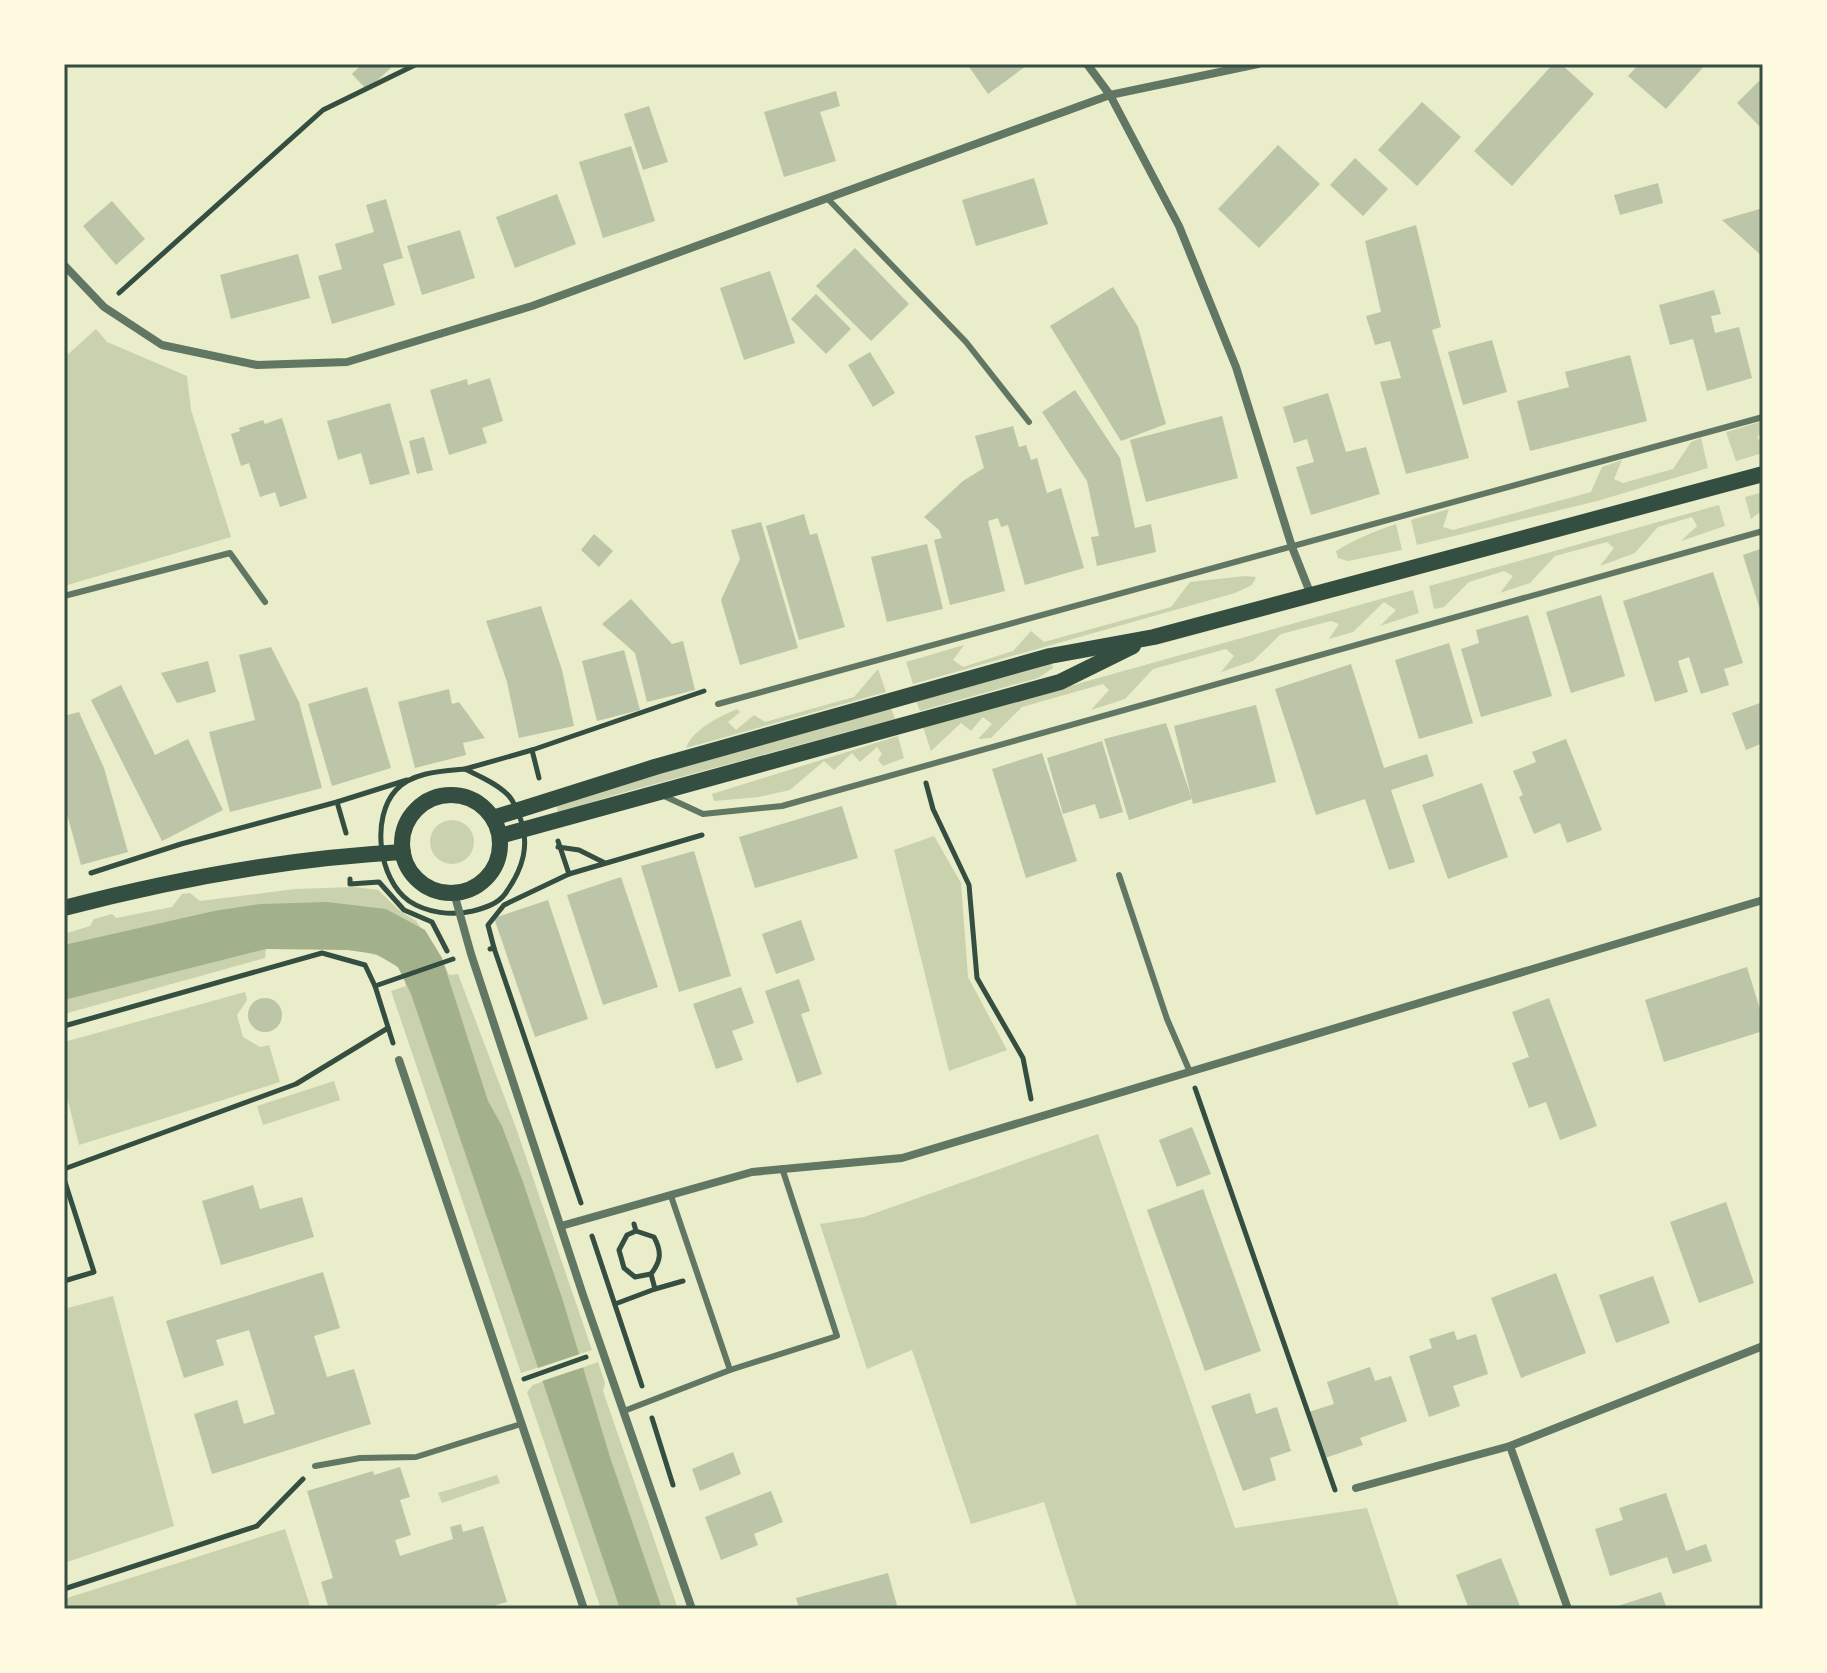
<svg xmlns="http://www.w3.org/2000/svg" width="1827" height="1673" font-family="'Roboto Condensed',sans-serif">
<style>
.green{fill:#cad2ad}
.water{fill:#a3b18a}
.pier{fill:#e9edc9}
.building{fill:#bcc5a7}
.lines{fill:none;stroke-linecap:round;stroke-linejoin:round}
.path{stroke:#344e41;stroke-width:5}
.service{stroke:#617663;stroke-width:6}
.minor{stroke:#617663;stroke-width:8}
.secondary{stroke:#344e41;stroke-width:16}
.neatline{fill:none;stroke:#344e41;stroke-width:3}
</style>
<rect width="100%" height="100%" fill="#e9edc9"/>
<g class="green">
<polygon points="96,329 107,342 187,376 191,410 231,537 64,586 64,358"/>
<polygon points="1763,421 1763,428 1757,438 1763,443 1763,453 1736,461 1726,432"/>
<polygon points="1701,438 1708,468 1597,501 1417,545 1411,520 1449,509 1443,527 1453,530 1591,492 1602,467 1622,460 1614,479 1623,483 1673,469 1691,442"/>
<polygon points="1763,492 1763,510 1751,519 1745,497"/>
<polygon points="1719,505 1725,526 1681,541 1697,526 1692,517 1658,527 1635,553 1600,566 1614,548 1607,542 1555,556 1530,583 1500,593 1513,576 1504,571 1469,582 1444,607 1434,609 1429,586"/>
<path d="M 1396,524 L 1402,550 L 1348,561 L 1338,558 L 1336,551 C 1355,539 1375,531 1396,524 Z"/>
<polygon points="1245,576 1256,577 1252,585 1235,593 913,684 906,662 964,645 953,660 963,667 1013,651 1031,631 1044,642 1171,607 1190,582"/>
<polygon points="1413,590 1419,613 1380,626 1396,610 1384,602 1353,632 1329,639 1339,624 1331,621 1281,634 1253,661 1221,672 1234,656 1226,649 1153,669 1125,699 1091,710 1109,690 1103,684 1022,707 991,738 978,739 992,724 983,717 971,731 961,723 931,751 923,727"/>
<polygon points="1052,664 1053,668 1038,678 920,711 916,701"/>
<path d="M 878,669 L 886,692 L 686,748 C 693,729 719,717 737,709 L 740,712 L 728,722 L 736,730 L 754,715 L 765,722 L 854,697 Z"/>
<polygon points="891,708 895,719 618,794 558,813 556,803"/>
<polygon points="898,736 904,758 883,766 878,760 882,754 877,747 860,762 852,753 834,770 824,761 790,790 759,797 714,801 712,794"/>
<circle cx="452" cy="842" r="22"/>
<polygon points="934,836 961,883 968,977 1007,1050 949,1071 894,850"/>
<path d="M 355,887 L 378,890 L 400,911 L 416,921 L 442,958 L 401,972 C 381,941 300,950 266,949 L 265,958 L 64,1014 L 64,934 L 90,926 L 94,919 L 112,914 L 116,918 L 172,907 L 182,894 L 190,893 L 200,901 L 295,889 Z"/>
<polygon points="445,966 449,975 458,974 515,1125 592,1350 521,1373 391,991 406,986 404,979"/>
<polygon points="245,992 247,1000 237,1015 243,1037 260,1047 269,1045 280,1082 79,1145 64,1085 64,1042"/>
<polygon points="334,1081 340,1100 263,1125 257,1106"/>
<polygon points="1098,1134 1235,1528 1367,1508 1400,1609 1078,1609 1044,1502 971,1524 912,1350 867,1369 820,1224 864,1217"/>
<polygon points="113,1296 174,1526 64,1563 64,1309"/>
<polygon points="598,1362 605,1383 603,1391 678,1609 601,1609 527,1392 533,1385"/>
<polygon points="497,1475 500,1483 442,1503 438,1493"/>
<polygon points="285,1529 311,1609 64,1609 64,1599"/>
</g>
<polygon class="water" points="327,902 386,909 425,930 442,958 488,1101 502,1126 523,1182 563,1301 610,1457 662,1609 620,1609 411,994 398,967 376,954 348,950 266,949 64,1000 64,945 214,911 260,904"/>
<polygon class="pier" points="583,1353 587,1366 539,1382 535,1369"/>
<g class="building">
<polygon points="362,64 395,64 367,90 352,74"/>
<polygon points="967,64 1025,64 1026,66 988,94"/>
<polygon points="1553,64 1561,64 1594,94 1512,186 1474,151"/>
<polygon points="1639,64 1706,64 1666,109 1628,76"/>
<polygon points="1759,81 1763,85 1763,130 1737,103"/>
<polygon points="836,91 840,106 820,112 836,161 784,177 764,112"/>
<polygon points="1422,102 1461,137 1417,186 1378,150"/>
<polygon points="649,106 668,162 643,170 624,114"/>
<polygon points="1278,145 1320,184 1259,248 1218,209"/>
<polygon points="631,146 655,221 603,238 579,162"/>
<polygon points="1355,158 1388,189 1363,216 1330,185"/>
<polygon points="1034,178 1048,224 976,246 962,200"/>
<polygon points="1658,183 1663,203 1620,215 1614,195"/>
<polygon points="557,194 576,244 515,268 496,217"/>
<polygon points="386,199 403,258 383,264 395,305 332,324 318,276 342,269 335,244 374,232 366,205"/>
<polygon points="112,201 145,239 116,265 83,226"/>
<polygon points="1763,208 1763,257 1722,220"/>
<polygon points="1416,225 1441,327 1432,330 1469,458 1406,474 1380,382 1401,378 1390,341 1375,345 1366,316 1381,312 1365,241"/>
<polygon points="460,230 475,278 422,295 407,246"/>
<polygon points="855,248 909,304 871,341 816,286"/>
<polygon points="298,254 310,298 231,319 220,275"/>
<polygon points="770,271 795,343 744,360 720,288"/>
<polygon points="1113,287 1138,327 1166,424 1121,441 1050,326"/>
<polygon points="1714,290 1721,314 1711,316 1715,333 1739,327 1752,378 1707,391 1693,339 1670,345 1659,305"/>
<polygon points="816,294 851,329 826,354 791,319"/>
<polygon points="1492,340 1507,392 1463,405 1448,352"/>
<polygon points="870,352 895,393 873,407 848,365"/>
<polygon points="1630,355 1647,421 1530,451 1517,401 1569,387 1565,372"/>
<polygon points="490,378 503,421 482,428 487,443 449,455 430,390 467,379 468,385"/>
<polygon points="1075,390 1120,458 1135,528 1151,524 1156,552 1097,566 1091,537 1099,536 1087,481 1042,412"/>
<polygon points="1328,393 1346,452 1366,447 1380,494 1311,515 1296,467 1314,462 1307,439 1294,443 1283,407"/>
<polygon points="390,403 410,474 370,485 361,453 338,460 327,421"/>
<polygon points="1222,416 1238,478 1146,502 1130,440"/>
<polygon points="282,418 307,498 280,507 275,492 260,497 249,463 241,466 231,434 240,431 239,428 263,420 265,424"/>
<polygon points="1013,426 1019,447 1026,445 1031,460 1037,458 1047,493 1061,488 1084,568 1025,585 1008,525 1001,527 998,518 988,521 1005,591 950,605 934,540 942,538 939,530 924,517 963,481 984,468 975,436"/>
<polygon points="424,437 433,470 417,474 409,441"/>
<polygon points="804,514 810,535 817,533 845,627 799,640 766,526"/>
<polygon points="761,522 798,648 740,665 721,600 740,559 731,530"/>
<polygon points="594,534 613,551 599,567 581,550"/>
<polygon points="927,544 943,609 887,622 871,557"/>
<polygon points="1763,548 1763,616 1762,616 1743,555"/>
<polygon points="1713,572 1743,663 1724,669 1729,685 1701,694 1689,657 1678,661 1688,692 1655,702 1623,601"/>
<polygon points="1601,595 1625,676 1571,693 1546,612"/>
<polygon points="631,599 672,644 683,641 695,690 647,702 635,653 602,624"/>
<polygon points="541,606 562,670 574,726 519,738 507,682 486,621"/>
<polygon points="1528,615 1552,696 1481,717 1461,649 1479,643 1476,630"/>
<polygon points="1449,643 1473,723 1419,739 1395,660"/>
<polygon points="271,647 299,702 322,788 230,812 209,732 255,720 239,655"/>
<polygon points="624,650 640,710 597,721 582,661"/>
<polygon points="208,661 216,692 177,703 161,673"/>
<polygon points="1351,664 1384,768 1427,754 1434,776 1391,790 1415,862 1389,870 1365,799 1316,815 1275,689"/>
<polygon points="121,685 155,755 188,739 223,810 162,841 91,700"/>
<polygon points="367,687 391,768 332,786 308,704"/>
<polygon points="449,689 452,704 459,702 485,738 463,743 466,755 415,768 398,702"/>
<polygon points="1763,702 1763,743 1746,750 1732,713"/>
<polygon points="1256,705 1276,782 1193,804 1174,726"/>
<polygon points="79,712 104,768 128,852 81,865 64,803 64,716"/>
<polygon points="1166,723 1192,799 1129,820 1104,739"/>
<polygon points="1566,739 1602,830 1567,843 1560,823 1534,834 1519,797 1523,795 1513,771 1536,762 1532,752"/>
<polygon points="1102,741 1123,812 1100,819 1095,804 1063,814 1047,758"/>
<polygon points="1042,753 1077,861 1026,878 992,769"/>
<polygon points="1482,783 1508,857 1448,879 1422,805"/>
<polygon points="842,806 858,858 755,888 739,837"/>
<polygon points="694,851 731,976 679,992 641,866"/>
<polygon points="621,877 658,987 603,1005 567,895"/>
<polygon points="548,900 588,1019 535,1037 494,918"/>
<polygon points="801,920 815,960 776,974 762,934"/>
<polygon points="1747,967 1763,1019 1763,1031 1664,1062 1645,1000"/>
<polygon points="799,979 810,1011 801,1014 822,1074 797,1083 765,991"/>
<polygon points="741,987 754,1023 732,1031 743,1060 716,1069 693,1004"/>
<circle cx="265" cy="1015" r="17"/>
<polygon points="1549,998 1597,1126 1560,1140 1546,1102 1529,1108 1512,1063 1529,1057 1512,1012"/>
<polygon points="1192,1127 1211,1174 1177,1187 1159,1140"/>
<polygon points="253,1185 260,1209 302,1197 314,1237 221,1265 202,1201"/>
<polygon points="1203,1189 1261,1351 1205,1371 1147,1210"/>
<polygon points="1726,1202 1754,1283 1699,1303 1670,1222"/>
<polygon points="323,1272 340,1328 314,1336 327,1377 354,1369 371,1424 212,1474 194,1414 237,1400 244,1424 275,1414 249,1330 216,1340 224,1365 184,1378 166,1321"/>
<polygon points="1556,1273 1586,1353 1521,1378 1491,1298"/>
<polygon points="1653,1276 1670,1323 1616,1343 1599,1295"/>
<polygon points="1454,1331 1457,1340 1476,1334 1488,1374 1453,1386 1460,1406 1429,1417 1409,1356 1432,1348 1429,1339"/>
<polygon points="1370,1367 1375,1381 1391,1376 1407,1421 1360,1438 1363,1445 1325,1458 1309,1412 1334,1404 1327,1382"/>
<polygon points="1250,1393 1256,1414 1277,1407 1291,1451 1270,1458 1276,1480 1243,1491 1211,1406"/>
<polygon points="733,1452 741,1474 700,1491 692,1469"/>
<polygon points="400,1467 410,1497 400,1500 411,1535 395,1540 400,1556 453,1539 450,1527 461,1524 463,1532 483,1526 507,1602 483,1609 329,1609 321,1582 333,1578 307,1491 373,1471 374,1475"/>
<polygon points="771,1491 783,1522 754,1534 758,1545 721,1560 705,1517"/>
<polygon points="1666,1493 1686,1551 1706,1544 1712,1561 1673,1574 1667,1557 1610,1576 1595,1529 1623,1520 1619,1508"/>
<polygon points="1501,1558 1521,1609 1469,1609 1456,1575"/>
<polygon points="888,1573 898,1609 799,1609 796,1598"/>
<polygon points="1661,1592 1667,1609 1619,1609 1618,1606"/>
</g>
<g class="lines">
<g class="path">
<polyline points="119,293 323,110 417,64"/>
<polyline points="532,750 539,778"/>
<polyline points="465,769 532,750 704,691"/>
<path d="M 465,769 C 479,776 496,783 507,794 C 513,799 516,808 519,815 C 531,844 523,869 505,894 C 498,904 484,908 473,911 C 452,916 427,913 409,901 C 378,879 371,817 396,790 C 412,772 443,771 465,769 Z"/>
<polyline points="926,783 933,809 969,885 977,978 1023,1058 1031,1099"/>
<polyline points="337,802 346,833"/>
<polyline points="558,847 579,850 605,863"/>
<polyline points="91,873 181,844 337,802 407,780"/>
<polyline points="569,874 702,835"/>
<polyline points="350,879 350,884 379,882 404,910 432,922 447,951"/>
<polyline points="494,948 488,925 504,905 569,874 558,841"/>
<polyline points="490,949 494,948 581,1203"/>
<polyline points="375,986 453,959"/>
<polyline points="64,1026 322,953 365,965 375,986 393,1043"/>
<polyline points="1195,1088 1335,1490"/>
<polyline points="64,1169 296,1084 388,1028"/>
<polyline points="64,1179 94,1272 64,1281"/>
<path d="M 634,1224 L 636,1231 L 627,1235 L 619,1250 L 624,1268 L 635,1277 L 651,1274 C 661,1261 662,1252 654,1237 L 636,1231"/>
<polyline points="592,1236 642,1386"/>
<polyline points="655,1289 683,1281"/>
<polyline points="615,1304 655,1289 651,1274"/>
<polyline points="524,1379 586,1357"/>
<polyline points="652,1418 673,1485"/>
<polyline points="64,1589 257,1526 303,1479"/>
</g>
<g class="service">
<polyline points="827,198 966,342 1029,422"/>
<polyline points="64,596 230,553 265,602"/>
<polyline points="718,704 1763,417"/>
<polyline points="662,795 703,814 782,806 1763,531"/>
<polyline points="1119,875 1167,1019 1190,1072"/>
<polyline points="671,1196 730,1370 837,1336 782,1168"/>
<polyline points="624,1411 730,1370"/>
<polyline points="315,1466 360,1458 416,1457 521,1424"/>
</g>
<g class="minor">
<polyline points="1087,64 1110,95 1179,226 1236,367 1292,547 1311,595"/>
<polyline points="64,265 104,307 162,345 257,365 347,362 532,306 1110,95 1258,64"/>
<polyline points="454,893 471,954 583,1295 692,1609"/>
<polyline points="399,1060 584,1609"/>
<polyline points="561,1226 752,1172 902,1158 1763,900"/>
<polyline points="1510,1446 1568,1609"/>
<polyline points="1356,1488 1510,1446 1763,1346"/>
</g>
<g class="secondary">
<circle cx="451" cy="844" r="49"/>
<polyline points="493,818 655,767 1050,656 1154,637 1763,474"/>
<polyline points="500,836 1060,682 1133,646"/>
<path d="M 64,908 C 175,879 288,858 403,852"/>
</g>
</g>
<rect width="1827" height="1673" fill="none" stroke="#fefae0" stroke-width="132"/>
<rect x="66" y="66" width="1695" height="1541" class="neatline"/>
</svg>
